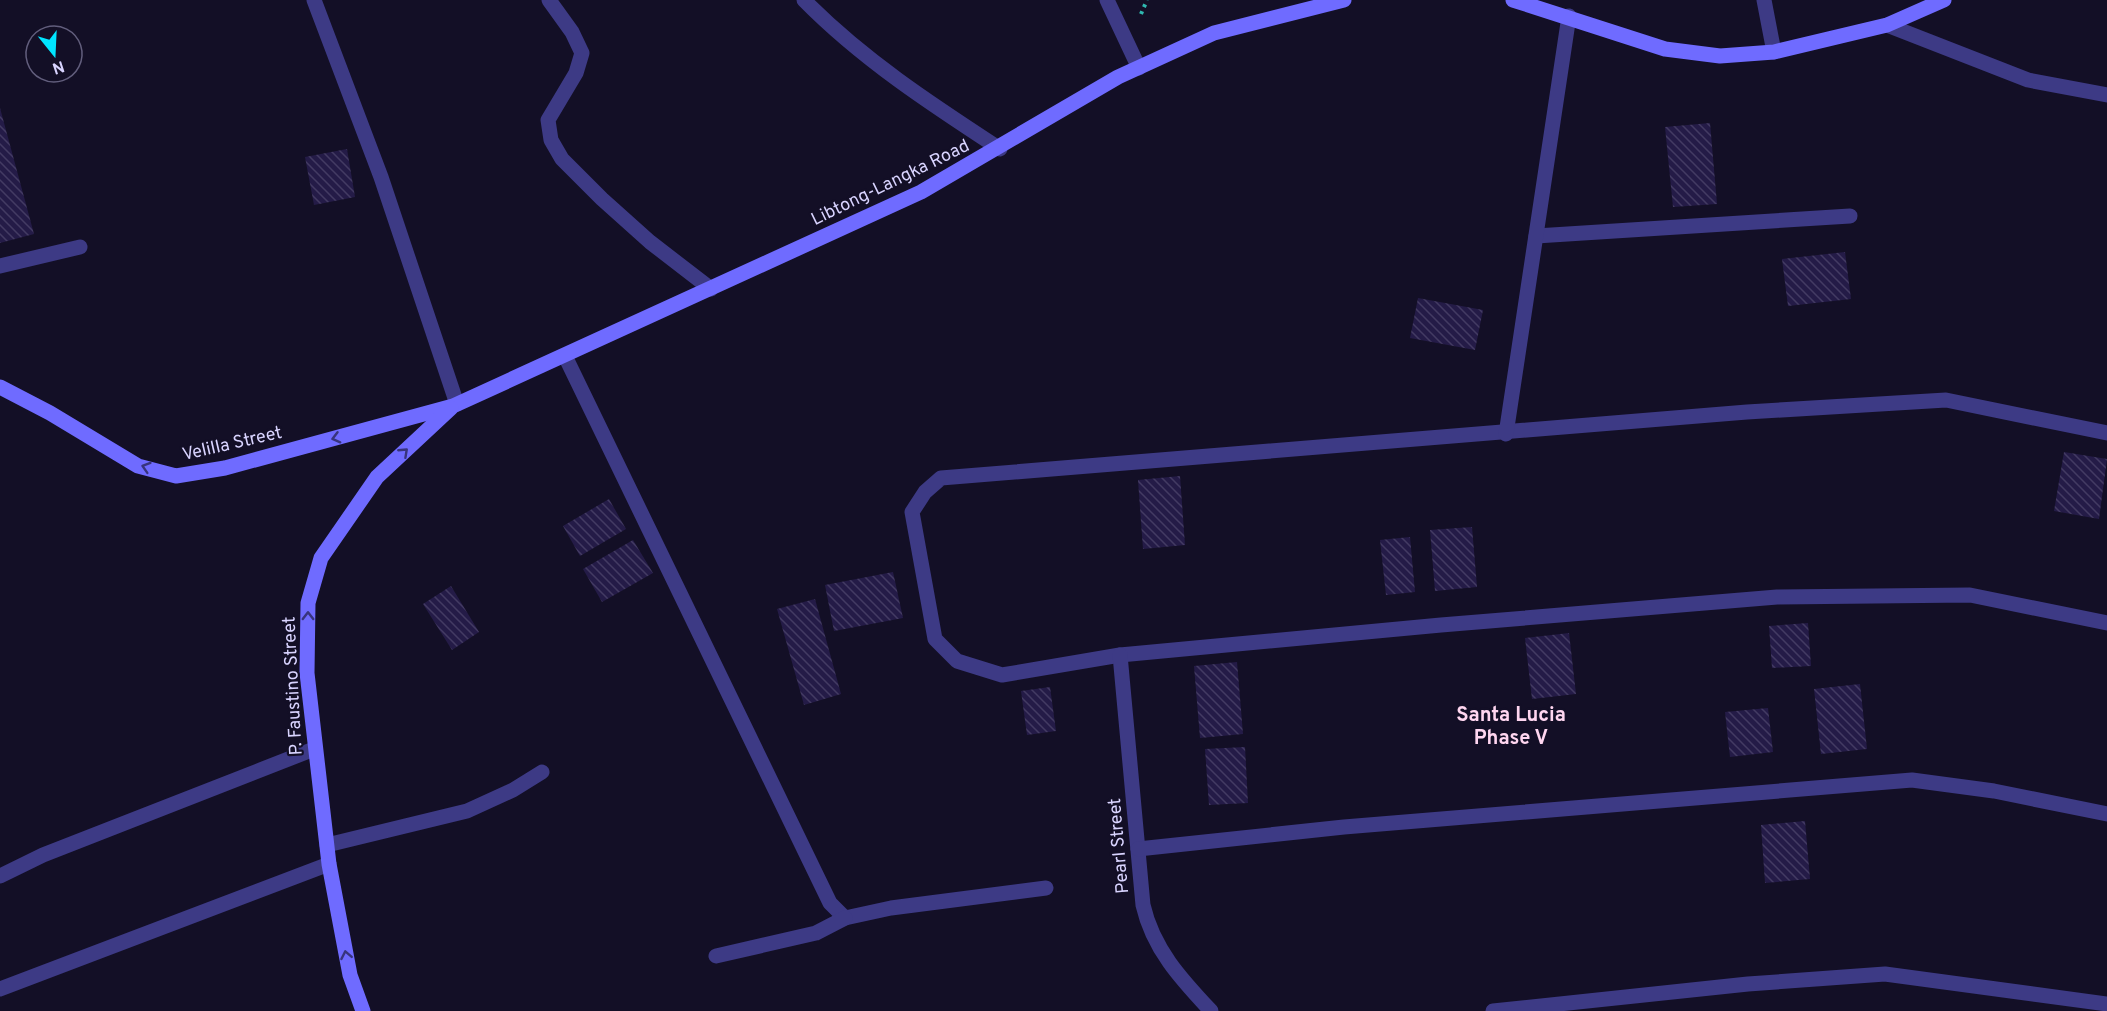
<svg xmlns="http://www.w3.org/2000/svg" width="2107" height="1011" font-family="Overpass,sans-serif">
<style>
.building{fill:url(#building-back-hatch)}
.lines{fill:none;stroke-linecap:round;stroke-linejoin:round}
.path{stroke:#2fb8b0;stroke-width:4;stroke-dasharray:3 4.5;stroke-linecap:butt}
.lane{stroke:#3d3a85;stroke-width:15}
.street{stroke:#3d3a85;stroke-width:15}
.secondary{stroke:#6f6bff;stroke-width:15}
.oneway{stroke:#38347d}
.labels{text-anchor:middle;stroke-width:4.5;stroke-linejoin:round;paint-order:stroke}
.street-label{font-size:18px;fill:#d9d4ff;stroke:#130f26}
.neighbourhood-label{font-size:20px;font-weight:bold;fill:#ffd6f0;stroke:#130f26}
</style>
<defs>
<pattern id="building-back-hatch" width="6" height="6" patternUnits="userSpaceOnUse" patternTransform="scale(1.5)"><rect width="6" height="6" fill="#241b47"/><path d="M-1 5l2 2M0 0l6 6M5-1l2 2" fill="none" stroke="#433b63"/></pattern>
</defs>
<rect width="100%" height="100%" fill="#130f26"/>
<g class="building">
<polygon points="0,108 34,234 0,243"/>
<polygon points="1710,123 1717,204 1673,207 1665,127"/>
<polygon points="347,149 355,197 314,205 305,157"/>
<polygon points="1845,252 1851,299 1788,306 1782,259"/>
<polygon points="1418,298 1483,310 1475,350 1410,338"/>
<polygon points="2064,452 2107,459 2099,519 2054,511"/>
<polygon points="1180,476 1185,545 1143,549 1138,480"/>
<polygon points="609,499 626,529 580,556 563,526"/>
<polygon points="1472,527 1477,587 1435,591 1430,530"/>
<polygon points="1410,537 1415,592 1386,595 1380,540"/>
<polygon points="633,540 653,573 602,602 583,569"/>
<polygon points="893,572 903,618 834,631 825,585"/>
<polygon points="451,586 479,632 452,650 423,604"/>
<polygon points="815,599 841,694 804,705 777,609"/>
<polygon points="1808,623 1811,666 1772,668 1769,626"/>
<polygon points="1569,633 1576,694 1532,699 1525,638"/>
<polygon points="1237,662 1243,734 1200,738 1194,666"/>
<polygon points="1860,684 1867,749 1821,754 1814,689"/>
<polygon points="1050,687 1056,731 1027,735 1021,691"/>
<polygon points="1768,708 1773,752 1730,757 1725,712"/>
<polygon points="1245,747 1248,803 1209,805 1205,749"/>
<polygon points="1805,821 1810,879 1765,883 1761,825"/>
</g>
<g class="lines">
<polyline class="path" points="1141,14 1147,0"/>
<g class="lane">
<path d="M 804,0 C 862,59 931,104 1000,149"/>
<polyline points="1764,0 1774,52"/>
<polyline points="0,266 80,247"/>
<polyline points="0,989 329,864"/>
</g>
<g class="street">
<polyline points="314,0 381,177 457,404"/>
<polyline points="549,0 572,32 582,53 576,73 548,120 551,140 562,159 602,199 650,242 711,289"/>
<polyline points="1107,0 1139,68"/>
<polyline points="1887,25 2028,80 2107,95"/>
<polyline points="1536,236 1850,216"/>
<polyline points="565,356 830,903 845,918 891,908 1046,888"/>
<polyline points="2107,433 1946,400 1747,412 941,478 925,492 912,512 935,639 957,661 1002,675 1120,655 1441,625 1777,597 1970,595 2107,623"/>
<polyline points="1506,434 1569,16"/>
<path d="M 1120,655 L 1143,905 C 1153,949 1181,979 1211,1011"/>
<polyline points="327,845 467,811 513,790 542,772"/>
<polyline points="1138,849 1344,827 1912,780 1994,791 2107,814"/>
<polyline points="0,876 43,855 314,749"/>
<polyline points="716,956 816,933 845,918"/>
<polyline points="1493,1011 1748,984 1885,974 2107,1004"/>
</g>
<g class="secondary">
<polyline points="1513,0 1665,49 1720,56 1774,52 1887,25 1944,0"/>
<polyline points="0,387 50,413 138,466 176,476 225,468 453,406 921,192 1118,77 1214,33 1344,0"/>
<polyline points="363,1011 350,975 329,864 307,673 308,603 321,558 377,477 451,408"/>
</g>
</g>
<defs><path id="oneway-chevron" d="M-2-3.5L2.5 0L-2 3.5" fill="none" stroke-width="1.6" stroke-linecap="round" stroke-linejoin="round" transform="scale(1.5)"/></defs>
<g class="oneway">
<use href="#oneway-chevron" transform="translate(336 438) rotate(165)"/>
<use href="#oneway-chevron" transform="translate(404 452) rotate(-43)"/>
<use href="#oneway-chevron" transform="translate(146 467) rotate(-163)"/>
<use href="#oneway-chevron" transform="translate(308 616) rotate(-90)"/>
<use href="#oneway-chevron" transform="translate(346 955) rotate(-101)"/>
</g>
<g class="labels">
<g class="street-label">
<text transform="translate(890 182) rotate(-26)" y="6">Libtong-Langka Road</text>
<text transform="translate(232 443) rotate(-13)" y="6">Velilla Street</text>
<text transform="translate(292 686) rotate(-93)" y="6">P. Faustino Street</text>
<text transform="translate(1118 846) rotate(-95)" y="6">Pearl Street</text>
</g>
<g class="neighbourhood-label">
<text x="1511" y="721">Santa Lucia<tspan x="1511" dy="23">Phase V</tspan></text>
</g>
</g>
<g transform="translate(54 54) rotate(162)"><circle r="28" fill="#130f26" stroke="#625e7d" stroke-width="1.5"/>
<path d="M0-4.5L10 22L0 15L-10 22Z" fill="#00e5ff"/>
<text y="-9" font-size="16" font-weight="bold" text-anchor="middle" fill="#d9d4ff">N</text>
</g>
</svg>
